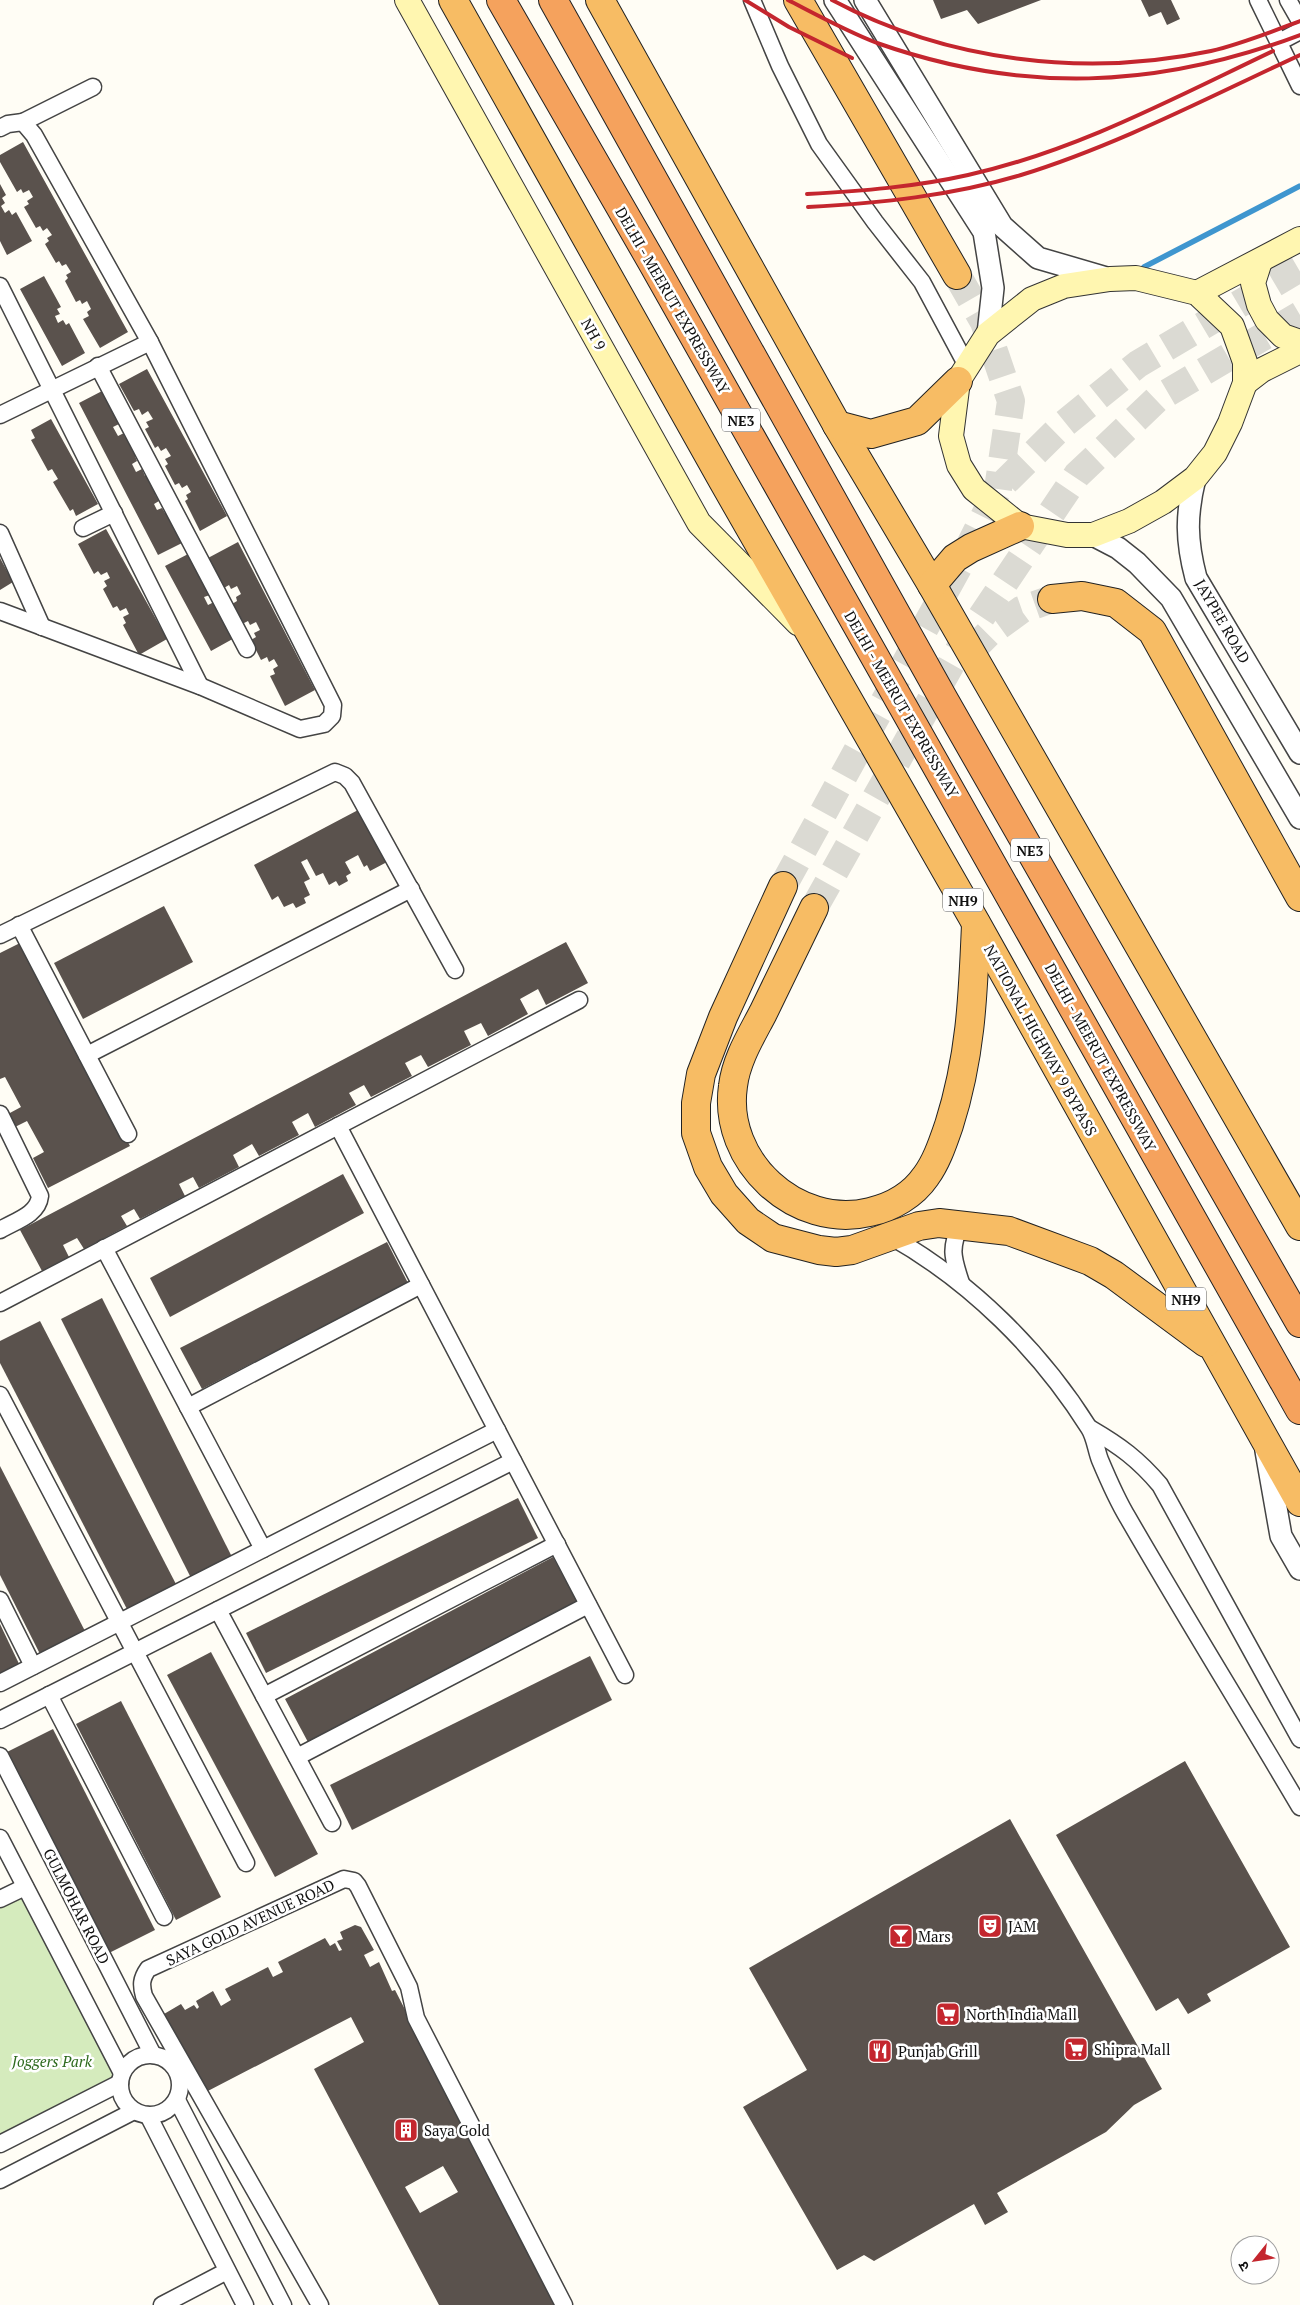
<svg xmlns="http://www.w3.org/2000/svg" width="1300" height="2305" viewBox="0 0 1300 2305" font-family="'PT Serif','Noto Sans Devanagari',serif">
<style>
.green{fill:#d5ebbd}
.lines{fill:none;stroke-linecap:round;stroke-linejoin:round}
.stream{stroke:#3f96cf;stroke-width:5.5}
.building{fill:#5a524d;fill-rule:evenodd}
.trunk-tunnel{stroke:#dbdad3;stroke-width:28;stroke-dasharray:28 14;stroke-linecap:butt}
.minor-casing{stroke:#444;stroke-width:19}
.tertiary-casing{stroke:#444;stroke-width:24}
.secondary-casing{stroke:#333;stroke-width:26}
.trunk-casing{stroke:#222;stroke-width:30}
.motorway-casing{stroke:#222;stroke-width:30}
.minor{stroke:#fff;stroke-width:16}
.tertiary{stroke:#fff;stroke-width:21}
.secondary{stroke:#fff6b0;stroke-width:24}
.trunk{stroke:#f7bc64;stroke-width:28}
.motorway{stroke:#f5a25d;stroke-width:28}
.rail{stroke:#c4262e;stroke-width:4}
.labels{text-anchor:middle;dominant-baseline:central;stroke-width:5;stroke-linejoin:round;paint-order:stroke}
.shield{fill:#fff;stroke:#585858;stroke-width:1}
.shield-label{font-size:14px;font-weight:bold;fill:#111}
.street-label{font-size:15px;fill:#111;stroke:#fff}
.poi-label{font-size:15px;fill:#111;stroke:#fff;text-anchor:start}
.park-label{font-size:15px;font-style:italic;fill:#2f6b1f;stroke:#fff}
</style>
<rect width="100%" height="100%" fill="#fffdf5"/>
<path class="green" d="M20,1889l100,194 -120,61v-245z"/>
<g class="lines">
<path class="stream" d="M1144,267l156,-81"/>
</g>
<g class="building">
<path d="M933,0h108l-63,24 -11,-14 -26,9z"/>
<path d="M1141,0h30l9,19 -13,6 -6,-13 -12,5z"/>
<path d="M23,142l105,190 -28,16 -17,-29 6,-3 -2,-4 4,-3 -4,-8 -5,3 -2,-4 -4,2 -11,-21 3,-3 -2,-3 5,-3 -5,-8 -4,2 -3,-5 -3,2 -11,-19 4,-3 -2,-3 5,-3 -5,-7 -4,3 -3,-5 -4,2 -12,-21 5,-3 -2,-3 6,-4 -4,-7 -6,3 -2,-4 -4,3 -17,-30v-7z"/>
<path d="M0,184l6,11 -4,3 3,5 -4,3 4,7 4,-3 3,5 4,-3 16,29 -25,14 -7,-14z"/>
<path d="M44,276l17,31 -4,2 3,5 -5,2 3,7 5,-3 3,5 3,-2 16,30 -23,13 -42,-77z"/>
<path d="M147,369l80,147 -27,15 -15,-30 3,-2 -2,-4 5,-3 -4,-7 -5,3 -3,-5 -4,2 -10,-19 3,-2 -3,-5 6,-3 -5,-8 -5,3 -3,-5 -3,2 -10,-19 4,-2 -3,-5 7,-3 -5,-8 -6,4 -3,-6 -5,2 -15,-27z"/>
<path d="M104,390l15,29 -2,1 2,4 -6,3 5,9 6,-3 1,4 3,-2 10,20 -3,1 2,5 -5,3 4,8 6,-3 3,7 5,-2 9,18 -4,2 4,7 -5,3 3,6 5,-2 3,5 5,-3 16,31 -28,14 -79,-152z"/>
<path d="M51,419l47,85 -22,12 -3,-7 -3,2 -17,-29 5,-3 -6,-10 -4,2 -17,-31 4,-2 -4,-8z"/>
<path d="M106,529l61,110 -28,16 -16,-30 3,-2 -3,-6 6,-3 -3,-6 -6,3 -3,-5 -4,2 -10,-19 4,-3 -3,-5 6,-3 -3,-6 -6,3 -3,-4 -4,3 -16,-30z"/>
<path d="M238,542l77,148 -30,16 -15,-30 5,-2 -2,-5 5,-3 -4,-7 -5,3 -2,-5 -6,3 -10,-20 5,-3 -2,-4 6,-3 -4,-8 -6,3 -2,-4 -6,3 -10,-20 5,-3 -1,-4 5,-3 -4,-8 -6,3 -2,-4 -5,3 -16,-30z"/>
<path d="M192,552l18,43 -6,2 4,8 6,-3 24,34 -27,15 -46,-85z"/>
<path d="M0,558l13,24 -13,8z"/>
<path d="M360,809l27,53 -17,9 -3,-6 -3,2 -6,-12 -13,7 6,11 -5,3 2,5 -9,5 -3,-5 -7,4 -6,-12 -7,3 -9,-17 -6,3 9,17 -6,3 6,13 -6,3 2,5 -10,5 -3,-5 -9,4 -6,-11 -6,4 -18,-35z"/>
<path d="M164,906l29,56 -110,57 -29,-56z"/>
<path d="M22,942l108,204 -82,42 -15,-30 11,-6 -17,-31 -12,6 -7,-13 13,-7 -16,-30 -5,2v-126z"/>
<path d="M566,942l22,41 -42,22 -8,-16 -18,10 8,15 -40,22 -7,-13 -17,8 7,14 -43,22 -7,-12 -16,8 7,13 -41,21 -7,-12 -15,8 7,12 -41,22 -7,-14 -16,9 7,13 -40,21 -7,-12 -19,11 6,12 -40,21 -6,-11 -14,7 6,12 -45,23 -6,-10 -13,7 6,10 -43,23 -7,-11 -14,7 6,12 -27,14 -22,-41z"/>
<path d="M343,1174l21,39 -194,104 -20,-39z"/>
<path d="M387,1242l21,41 -206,106 -22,-41z"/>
<path d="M102,1298l131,261 -41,21 -131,-261z"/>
<path d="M40,1321l138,267 -49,25 -129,-250v-22z"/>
<path d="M0,1466l86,167 -45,23 -41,-81z"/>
<path d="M518,1498l20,40 -272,135 -20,-40z"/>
<path d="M553,1557l24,45 -268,142 -24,-45z"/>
<path d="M0,1624l21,44 -21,10z"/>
<path d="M211,1652l107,202 -43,23 -108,-202z"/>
<path d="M590,1656l22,44 -260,130 -22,-45z"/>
<path d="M121,1701l100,196 -45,23 -100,-196z"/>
<path d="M53,1729l102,201 -46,23 -102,-201z"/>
<path d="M1185,1761l105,186 -83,47 4,7 -23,13 -10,-16 -22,13 -100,-176z"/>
<path d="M1010,1819l152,270 -28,16 -28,27 -109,61 11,19 -23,13 -11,-21 -100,57 -10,-6 -27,15 -94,-163 64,-37 -58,-102z"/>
<path d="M355,1925l6,2 13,23 -10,5 6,12 9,-5 13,29 3,-1 161,315h-117l-125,-236 50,-27 -13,-25 -147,76 -40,-72v-7l17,-10 4,6 9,-5 3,4 2,-2 -3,-6 17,-10 8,15 10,-6 -6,-11 43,-22 5,10 10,-5 -5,-10 47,-24 5,8 5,-3 4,8 3,-1 -5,-9 6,-2 -3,-7zM443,2166l15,26 -38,21 -15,-26z"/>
</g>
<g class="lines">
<g class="trunk-tunnel">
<path d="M957,275l27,47 27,79 -13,88"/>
<path d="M968,654l20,-20 33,-24 31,-11"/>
<path d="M783,886l183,-333 32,-64 66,-65 74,-60 162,-96"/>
<path d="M814,908l145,-258 118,-175 80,-76 143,-84"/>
</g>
<g class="minor-casing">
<g id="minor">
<path d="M752,0l28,66 39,78 56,78 47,60 45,84"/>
<path d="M1258,0l42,86"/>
<path d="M1288,0l12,21"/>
<path d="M1279,42l21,-11"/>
<path d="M23,122l70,-35"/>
<path d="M0,128l8,-4 15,-2 11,13 116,207 183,363 -1,11 -8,8 -24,5 -100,-43 -200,-75"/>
<path d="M0,286l200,400"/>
<path d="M98,366l149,283"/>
<path d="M0,415l150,-73"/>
<path d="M83,528l31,-15"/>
<path d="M0,533l42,94"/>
<path d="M19,925l109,209"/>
<path d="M0,935l335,-163 10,4 7,7 103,187"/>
<path d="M87,1055l324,-166"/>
<path d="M0,1114l40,82c-2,19 -25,25 -40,34"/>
<path d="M338,1126l287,549"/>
<path d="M890,1236c80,45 150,114 199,192 6,9 7,22 11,32 8,19 17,40 28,58 56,97 115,192 172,289"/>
<path d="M104,1248l159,301"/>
<path d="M961,1283c-8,-25 -12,-34 0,-59"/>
<path d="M0,1303l579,-303"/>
<path d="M0,1395l246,468"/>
<path d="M188,1407l233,-122"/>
<path d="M1091,1429c29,17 47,30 69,56l140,254"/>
<path d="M0,1600l33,66"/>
<path d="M218,1610l114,213"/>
<path d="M0,1683l497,-253"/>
<path d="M49,1695l115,222"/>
<path d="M264,1696l293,-152"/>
<path d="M0,1720l513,-259"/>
<path d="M0,1756l153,299"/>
<path d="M297,1757l291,-152"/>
<path d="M0,1838l122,235"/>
<path d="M0,1899l25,-12"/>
<circle cx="150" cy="2085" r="30"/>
<path d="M177,2100l106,205"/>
<path d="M148,2115l97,190"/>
<path d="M0,2144l120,-61"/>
<path d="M0,2180l134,-69"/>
<path d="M162,2305l65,-34"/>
<path d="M320,2305l-176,-309c-3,-11 -3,-17 4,-27l196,-90 10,2 4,5 51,101 7,31 148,287"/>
</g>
</g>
<g class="tertiary-casing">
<g id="tertiary">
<path d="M835,0l149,232 9,56 -5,46"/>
<path d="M865,0l137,226 36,32 72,21"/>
<path d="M1195,478c-9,37 -9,62 1,100l104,175"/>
<path d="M1093,535l25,13 19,15 34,35 129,220"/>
<path d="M1266,1451l15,85 19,33"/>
</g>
</g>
<g class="secondary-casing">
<g id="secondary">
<path d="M407,0l292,523 99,100"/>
<path d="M1260,261l-7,22 6,22 8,15 16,16 17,6"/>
<path d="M1136,278l61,15 35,33 13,36v21l-15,40 -15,30 -20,25 -32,24 -34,19 -36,14h-26l-47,-9 -46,-37 -15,-24 -8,-29 7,-55 30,-47 44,-35 32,-13 46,-7z"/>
<path d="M1197,293l103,-54"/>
<path d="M1245,383l17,-13 38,-19"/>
</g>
</g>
<g class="trunk-casing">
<g id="trunk">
<path d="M453,0l270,481 253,442 324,579"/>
<path d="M600,0l237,425 95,160 368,641"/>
<path d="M798,0l159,275"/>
<path d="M837,425l34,9 46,-13 41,-40"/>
<path d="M932,585l23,-27 16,-10 49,-22"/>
<path d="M1052,599l30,-3 34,7 36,28 148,266"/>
<path d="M783,886l-60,131 -22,57 -5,29v30l12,34 16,27 24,27 25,17 46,12 17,2 16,-2 67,-24 20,-3 70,8 81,30 24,14 92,68"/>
<path d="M814,908c-17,35 -34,70 -51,105 -12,23 -27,47 -30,73 -11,75 63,144 137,126 22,-5 43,-17 56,-36 11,-15 17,-34 23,-51 22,-69 24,-130 27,-201"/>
</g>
</g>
<g class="motorway-casing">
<g id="motorway">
<path d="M501,0l151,262 648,1148"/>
<path d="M553,0l390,698 357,625"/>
</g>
</g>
<use href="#minor" class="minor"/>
<use href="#tertiary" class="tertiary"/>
<use href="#secondary" class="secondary"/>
<use href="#trunk" class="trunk"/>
<use href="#motorway" class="motorway"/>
<g class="rail">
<path d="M745,0l44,27 63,31"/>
<path d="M788,0c29,15 58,31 89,43 145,51 279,46 423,-8"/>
<path d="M832,0c114,61 252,78 379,51 30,-7 60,-19 89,-30"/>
<path d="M807,194c54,-3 108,-7 161,-19 108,-24 206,-77 305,-124"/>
<path d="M808,207c72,-4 143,-11 213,-32 97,-30 188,-78 279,-120"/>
</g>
</g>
<defs>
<g id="theatre-square" transform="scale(1.25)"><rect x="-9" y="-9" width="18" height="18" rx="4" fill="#c4262e" stroke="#fff"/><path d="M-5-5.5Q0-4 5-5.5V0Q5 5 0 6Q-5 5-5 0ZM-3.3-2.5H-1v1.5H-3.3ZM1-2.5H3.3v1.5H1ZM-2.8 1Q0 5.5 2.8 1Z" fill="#fff"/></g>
<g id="bar-square" transform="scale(1.25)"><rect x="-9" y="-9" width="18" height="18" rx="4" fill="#c4262e" stroke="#fff"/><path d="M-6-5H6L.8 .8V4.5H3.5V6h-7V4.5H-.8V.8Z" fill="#fff"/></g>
<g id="supermarket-square" transform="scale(1.25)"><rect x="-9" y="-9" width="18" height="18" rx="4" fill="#c4262e" stroke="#fff"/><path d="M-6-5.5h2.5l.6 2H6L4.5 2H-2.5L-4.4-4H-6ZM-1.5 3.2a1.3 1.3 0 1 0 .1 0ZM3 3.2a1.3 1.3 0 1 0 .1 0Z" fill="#fff"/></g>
<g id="restaurant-square" transform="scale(1.25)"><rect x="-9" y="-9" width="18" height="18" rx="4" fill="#c4262e" stroke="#fff"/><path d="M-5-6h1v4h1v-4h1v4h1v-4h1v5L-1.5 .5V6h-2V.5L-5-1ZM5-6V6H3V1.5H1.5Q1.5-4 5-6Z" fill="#fff"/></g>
<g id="building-square" transform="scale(1.25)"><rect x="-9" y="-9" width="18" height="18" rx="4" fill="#c4262e" stroke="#fff"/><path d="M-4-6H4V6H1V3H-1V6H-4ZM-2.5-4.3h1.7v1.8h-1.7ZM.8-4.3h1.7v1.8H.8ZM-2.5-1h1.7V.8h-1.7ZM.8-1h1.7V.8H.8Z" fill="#fff"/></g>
</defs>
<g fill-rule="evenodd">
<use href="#theatre-square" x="990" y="1926"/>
<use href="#bar-square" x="901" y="1936"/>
<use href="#supermarket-square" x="948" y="2014"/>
<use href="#supermarket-square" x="1076" y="2049"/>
<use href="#restaurant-square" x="880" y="2051"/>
<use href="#building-square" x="406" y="2130"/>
</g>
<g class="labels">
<g class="shield">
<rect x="722" y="408.5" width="38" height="23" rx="4"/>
<rect x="1011" y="838.5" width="38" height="23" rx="4"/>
<rect x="943" y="888.5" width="40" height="23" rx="4"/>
<rect x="1166" y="1287.5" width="40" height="23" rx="4"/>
</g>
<g class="shield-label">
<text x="741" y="420">NE3</text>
<text x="1030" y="850">NE3</text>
<text x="963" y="900">NH9</text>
<text x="1186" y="1299">NH9</text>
</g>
<g class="street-label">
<text transform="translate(673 300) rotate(60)">DELHI - MEERUT EXPRESSWAY</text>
<text transform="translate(594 334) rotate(61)">NH 9</text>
<text transform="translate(1223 621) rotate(60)">JAYPEE ROAD</text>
<text transform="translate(902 704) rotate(60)">DELHI - MEERUT EXPRESSWAY</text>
<text transform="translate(1041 1040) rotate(61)">NATIONAL HIGHWAY 9 BYPASS</text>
<text transform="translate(1101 1057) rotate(61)">DELHI - MEERUT EXPRESSWAY</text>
<text transform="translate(77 1906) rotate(63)">GULMOHAR ROAD</text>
<text transform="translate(250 1922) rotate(-25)">SAYA GOLD AVENUE ROAD</text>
</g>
<g class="poi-label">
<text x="1008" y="1926">JAM</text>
<text x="918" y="1936">Mars</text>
<text x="966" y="2014">North India Mall</text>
<text x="1094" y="2049">Shipra Mall</text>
<text x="898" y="2051">Punjab Grill</text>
<text x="424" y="2130">Saya Gold</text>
</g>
<g class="park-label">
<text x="52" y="2061">Joggers Park</text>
</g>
</g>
<g transform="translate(1255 2260) rotate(240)"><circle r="24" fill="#ffffff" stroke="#a0a0a0"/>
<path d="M0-4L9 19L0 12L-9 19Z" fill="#c4262e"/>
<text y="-8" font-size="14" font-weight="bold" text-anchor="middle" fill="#111111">उ</text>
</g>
</svg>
